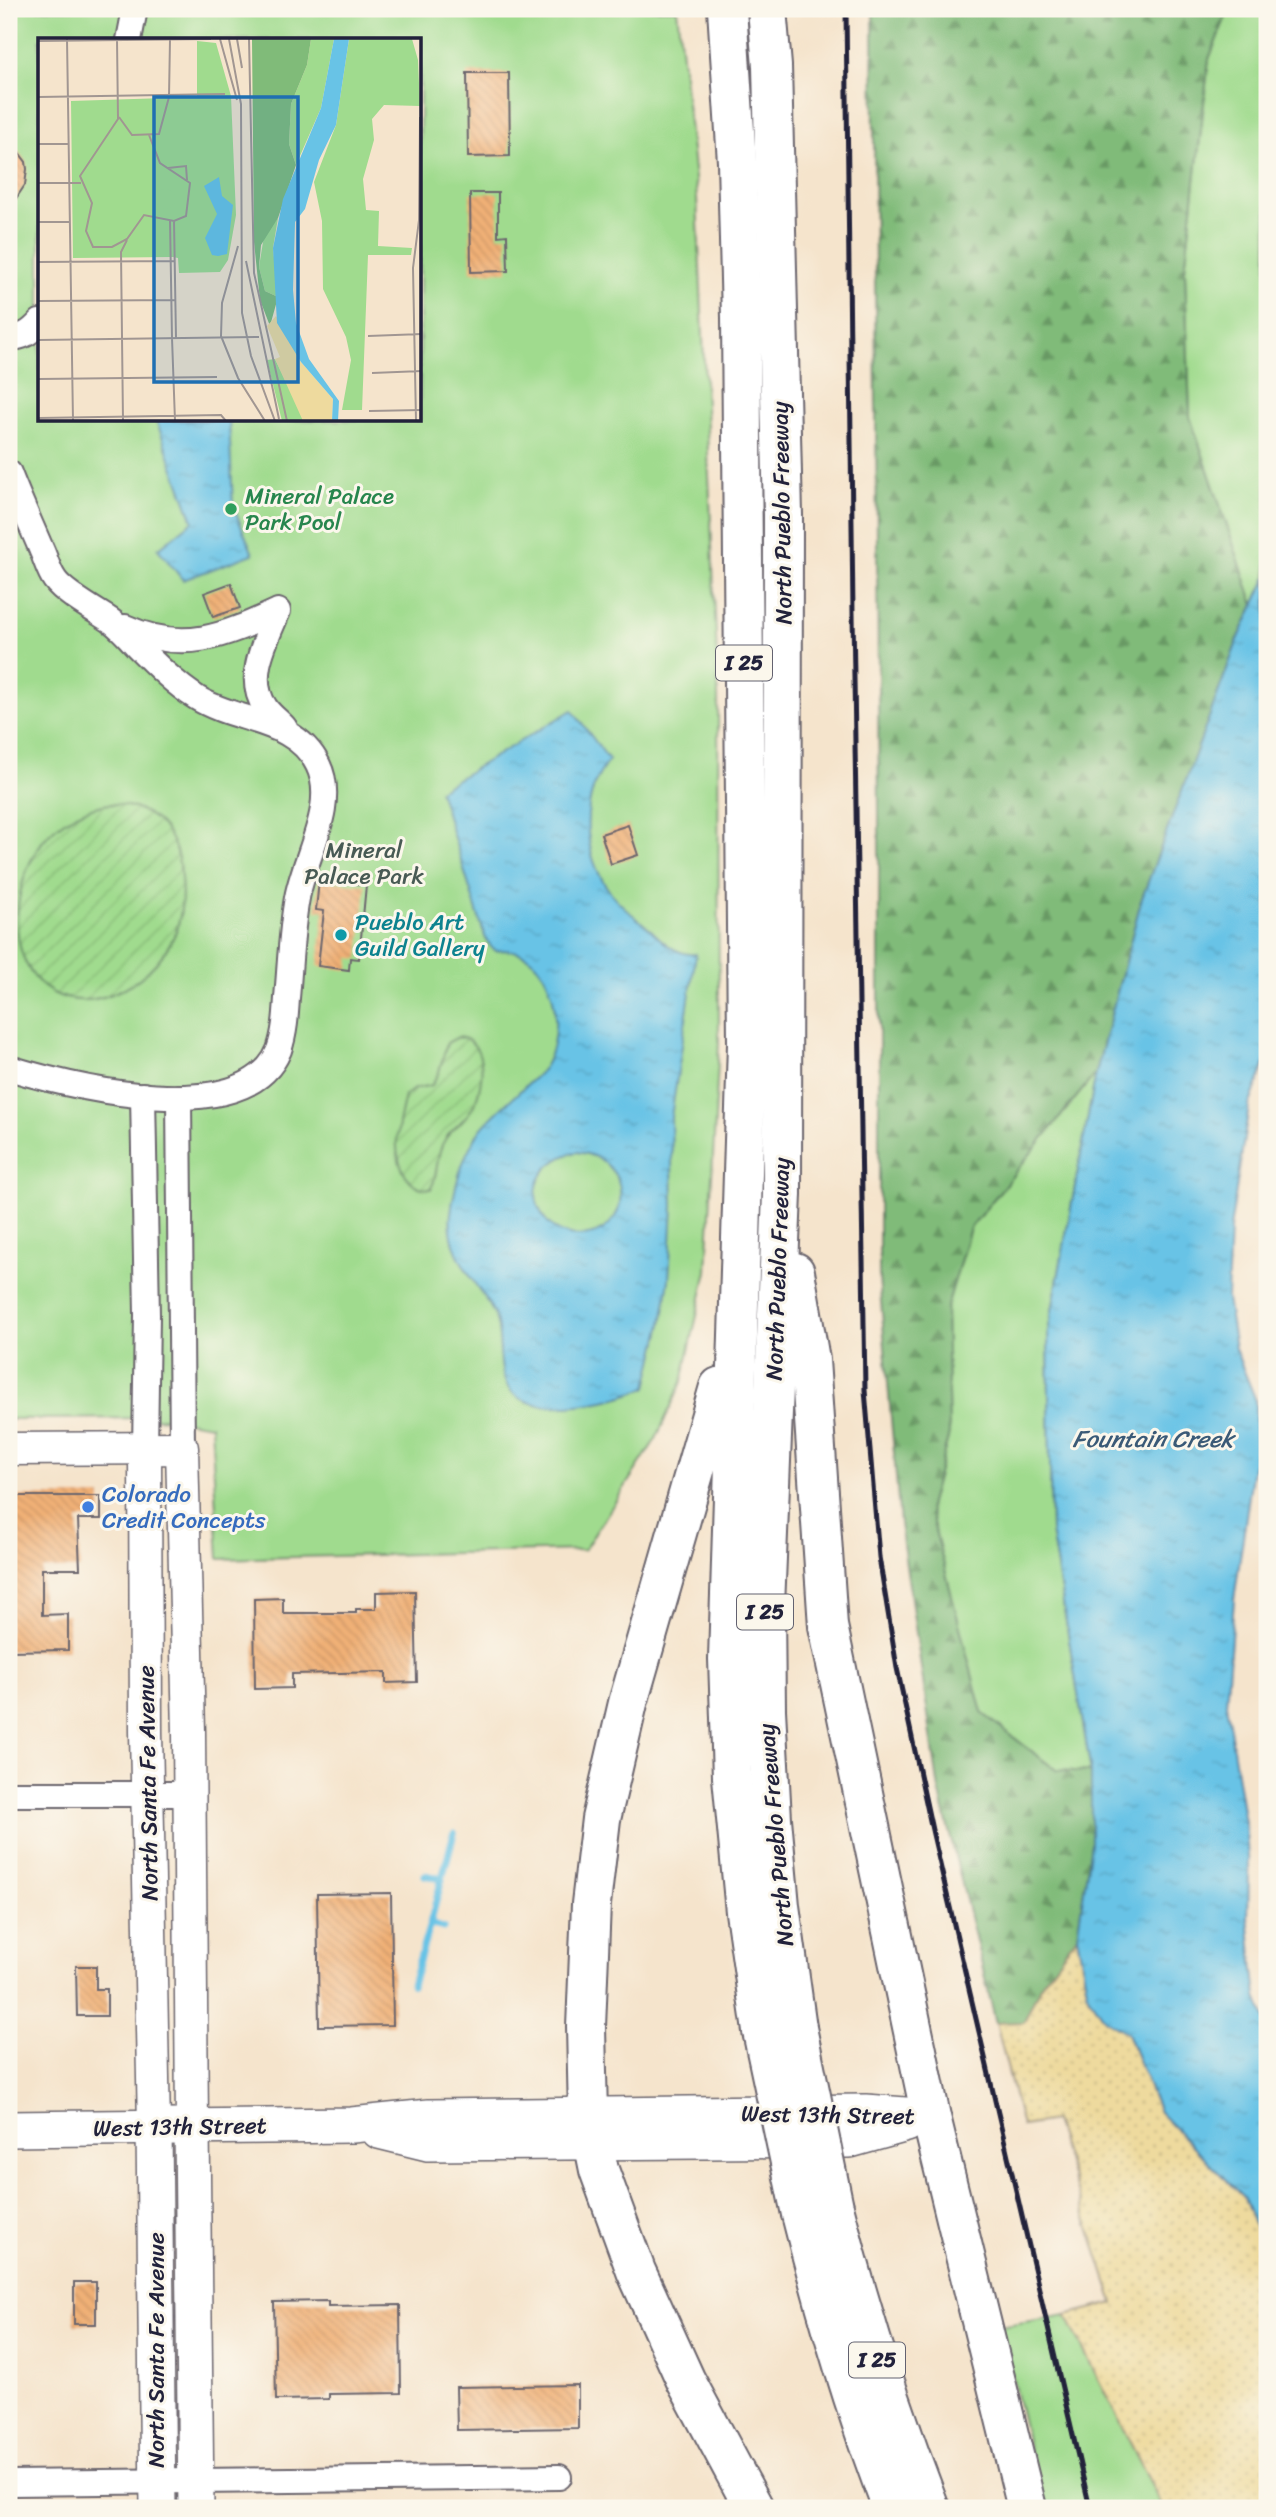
<svg xmlns="http://www.w3.org/2000/svg" width="1276" height="2517" viewBox="0 0 1276 2517" font-family="Sriracha,sans-serif">
<style>
.green{fill:#a0db8e;stroke:#617e64;stroke-width:2;fill-rule:evenodd}
.forest{fill:url(#forest-firs);stroke:#516e5a;stroke-width:2}
.sand{fill:url(#sand-dots);stroke:#887e6c;stroke-width:2}
.garden{fill:url(#garden-furrows);stroke:#617e64;stroke-width:2}
.water{fill:url(#water-ripples);stroke:#457290;stroke-width:2;fill-rule:evenodd}
.lines{fill:none;stroke-linecap:round;stroke-linejoin:round}
.stream{stroke:#68c3e6;stroke-width:7}
.building{fill:url(#building-back-hatch)}
.minor-casing{stroke:#6c666e;stroke-width:28}
.tertiary-casing{stroke:#6c666e;stroke-width:35}
.secondary-casing{stroke:#6c666e;stroke-width:38}
.motorway-casing{stroke:#6c666e;stroke-width:42}
.minor{stroke:#fff;stroke-width:24}
.tertiary{stroke:#fff;stroke-width:32}
.secondary{stroke:#fff;stroke-width:35}
.motorway{stroke:#fff;stroke-width:38}
.rail{stroke:#22223b;stroke-width:5}
.motorway-bridge-casing{stroke:#6c666e;stroke-width:42;stroke-linecap:butt}
.motorway-bridge{stroke:#fff;stroke-width:38}
.leisure-dot{fill:#2e9e5b;stroke:#fbf7ec;stroke-width:2.5}
.culture-dot{fill:#0f9aa8;stroke:#fbf7ec;stroke-width:2.5}
.shop-dot{fill:#3f7fe0;stroke:#fbf7ec;stroke-width:2.5}
.labels{text-anchor:middle;dominant-baseline:central;stroke-width:6;stroke-linejoin:round;paint-order:stroke}
.shield{fill:#fbf7ec;stroke:#636270;stroke-width:2}
.shield-label{font-size:21px;font-weight:bold;fill:#22223b}
.leisure-label{font-size:23px;fill:#27864d;stroke:#fbf7ec;text-anchor:start}
.street-label{font-size:23px;fill:#22223b;stroke:#fbf7ec}
.park-label{font-size:23px;fill:#485a54;stroke:#fbf7ec}
.culture-label{font-size:23px;fill:#0d838f;stroke:#fbf7ec;text-anchor:start}
.shop-label{font-size:23px;fill:#366cbe;stroke:#fbf7ec;text-anchor:start}
.water-label{font-size:24px;font-style:italic;fill:#3a5a77;stroke:#fbf7ec}
.inset-road{fill:none;stroke:#a19692;stroke-width:2}
.view{fill:#1f6fb2;fill-opacity:0.15;stroke:#1f6fb2;stroke-width:3.5}
.inset-edge{fill:none;stroke:#22223b;stroke-width:3.5}
</style>
<defs>
<pattern id="forest-firs" width="22" height="20" patternUnits="userSpaceOnUse" patternTransform="scale(1.75)"><rect width="22" height="20" fill="#80bb79"/><path d="M5 1l3.5 6h-7zM16 11l3.5 6h-7z" fill="#689864"/></pattern>
<pattern id="sand-dots" width="8" height="8" patternUnits="userSpaceOnUse" patternTransform="scale(1.75)"><rect width="8" height="8" fill="#eeda9e"/><path d="M2 2h.1M6 6h.1" fill="none" stroke="#ccbb89" stroke-width="1.8" stroke-linecap="round"/></pattern>
<pattern id="garden-furrows" width="10" height="10" patternUnits="userSpaceOnUse" patternTransform="scale(1.75)"><rect width="10" height="10" fill="#a0db8e"/><path d="M-1 1l2-2M0 10L10 0M9 11l2-2" fill="none" stroke="#8abc7b"/></pattern>
<pattern id="water-ripples" width="26" height="14" patternUnits="userSpaceOnUse" patternTransform="scale(1.75)"><rect width="26" height="14" fill="#68c3e6"/><path d="M2 4q2-2 4 0t4 0M15 11q2-2 4 0t4 0" fill="none" stroke="#5aa7c6"/></pattern>
<pattern id="building-back-hatch" width="6" height="6" patternUnits="userSpaceOnUse" patternTransform="scale(1.75)"><rect width="6" height="6" fill="#f0b076"/><path d="M-1 5l2 2M0 0l6 6M5-1l2 2" fill="none" stroke="#ce9767"/></pattern>
</defs>
<rect width="100%" height="100%" fill="#fbf7ec"/>
<filter id="ink" filterUnits="userSpaceOnUse"><feTurbulence type="fractalNoise" baseFrequency=".0143" numOctaves="2"/><feDisplacementMap in="SourceGraphic" scale="14" xChannelSelector="R" yChannelSelector="G"/><feConvolveMatrix kernelMatrix="1 2 1 2 8 2 1 2 1" color-interpolation-filters="sRGB"/></filter>
<filter id="wash" filterUnits="userSpaceOnUse"><feTurbulence type="fractalNoise" baseFrequency=".00686" numOctaves="4" result="noise"/><feDisplacementMap in="SourceGraphic" scale="28" xChannelSelector="R" yChannelSelector="G"/><feGaussianBlur stdDeviation="1.57" result="paint"/><feColorMatrix in="noise" values="0 0 0 0 0 0 0 0 0 0 0 0 0 0 0 0 0 1.4 0 .05"/><feComposite in="paint" operator="in"/></filter>
<g filter="url(#wash)">
<rect width="100%" height="100%" fill="#f5e4cc"/>
<g class="green">
<path d="M9,9h668l20,189 21,485 1,360 -12,228 -25,111 -26,57 -72,111 -365,9 -8,-134 -42,-7 -160,1zM40,40h380v380h-380z"/>
<path d="M1229,9h38v568l-13,28 -64,-188 -5,-147 24,-211z"/>
<path d="M1096,1073l-48,259 3,199 40,241 -35,-2 -74,-57 -53,-206 20,-73 -3,-124 24,-82z"/>
<path d="M1066,2315l97,193h-120l-43,-182z"/>
</g>
<path class="forest" d="M873,9h356l-20,50 -24,211 5,147 64,188 -17,37 -96,259 -45,172 -126,155 -24,82 3,124 -20,73 53,206 74,57 35,2v72l-14,92 -37,50 -16,37h-28l-57,-233 -39,-266 -21,-246v-463z"/>
<path class="sand" d="M1077,1936l11,59 16,24 23,14 32,79 85,86 23,60v250h-104l-97,-193 48,-12 -60,-182 -32,5 -26,-103 28,-1 16,-36z"/>
<g class="garden">
<path d="M109,804c46,1 69,30 72,74 2,20 1,40 -7,58 -13,26 -33,46 -60,57 -20,9 -42,10 -61,0 -53,-30 -41,-120 -4,-159 15,-16 39,-27 60,-30z"/>
<path d="M458,1037c3,1 7,1 10,3 21,13 14,53 3,70 -7,11 -18,18 -25,28 -11,15 -7,35 -15,51 -11,0 -17,-3 -24,-12 -18,-26 -8,-52 -2,-81l9,-7 18,-4 7,-13 8,-29z"/>
</g>
<g class="water">
<path d="M156,420h73l4,86 20,48 -70,26 -25,-31 35,-28z"/>
<path d="M1267,577v481l-18,48 -19,123 -3,69 8,51 20,49 1,49 -22,153 -8,104 19,119 4,44 -1,51 9,79 10,26v235l-23,-60 -85,-86 -32,-79 -23,-14 -16,-24 -11,-59 14,-92v-72l-40,-241 -3,-199 48,-259 45,-172 96,-259z"/>
<path d="M572,710l37,50c-30,38 -27,93 1,132 11,14 26,26 40,37 13,13 27,27 46,25l-25,163 2,89 -4,74 -7,44 -15,63c-31,15 -127,37 -142,-6 -9,-23 -1,-51 -14,-73 -18,-30 -45,-57 -40,-95 4,-29 13,-62 31,-85 18,-21 42,-39 61,-59 25,-37 13,-127 -47,-118l-5,-4 -6,-10 -46,-147zM577,1152c60,7 56,84 1,84 -12,0 -24,-6 -32,-16 -23,-30 -2,-61 31,-68z"/>
</g>
<g class="lines">
<g class="stream">
<path d="M425,1875l17,4"/>
<path d="M443,1928l-13,-4 24,-91"/>
<path d="M412,1985l18,-61"/>
</g>
</g>
<g id="blocks">
<g class="building">
<path d="M467,73h42l1,83 -42,1z"/>
<path d="M9,139l17,23 1,7 -2,16 -16,24z"/>
<path d="M470,193h28v43l9,-1 1,36 -37,1z"/>
<path d="M231,583l9,25 -27,9 -9,-24z"/>
<path d="M628,825l10,30 -27,9 -10,-30z"/>
<path d="M319,880l47,5 -7,74 -9,-1 -1,12 -31,-4 6,-55 -8,-1z"/>
<path d="M9,1496h92v23h-23l2,50h-38v46l26,-1v36l-59,1z"/>
<path d="M415,1591l2,91 -31,1v-11l-94,2v14l-37,1 -1,-90 29,-1v15h73v-4h20v-17z"/>
<path d="M391,1893l2,132 -74,1 -2,-132z"/>
<path d="M76,1966h20v23h11v27h-30z"/>
<rect x="74" y="2282" width="22" height="42"/>
<path d="M328,2301v5l72,-1 1,88 -72,1v5l-53,1 -2,-98z"/>
<path d="M578,2385v43l-121,2 -1,-43z"/>
</g>
</g>
</g>
<g filter="url(#ink)">
<use href="#blocks" fill-opacity="0" stroke="#6c666e" stroke-width="2"/>
<g class="lines">
<g class="minor-casing">
<g id="minor">
<path d="M129,40l6,-31"/>
<path d="M9,338c14,0 22,-6 31,-16"/>
<path d="M9,473c10,26 22,52 33,78 4,9 7,21 13,29 9,13 41,31 55,40 10,7 19,17 27,26 18,18 38,38 60,52 40,25 98,20 121,67 20,40 -14,92 -21,133 -6,32 -7,67 -10,100 -1,17 -2,35 -8,52 -33,81 -207,37 -270,18"/>
<path d="M125,627c59,27 98,9 153,-16 -12,29 -33,66 -13,96 5,8 14,14 20,21"/>
<path d="M143,1095l4,220 -2,135"/>
<path d="M179,1097l3,351"/>
<path d="M9,1794h181"/>
<path d="M9,2483l550,-6"/>
</g>
</g>
<g class="tertiary-casing">
<g id="tertiary">
<path d="M9,1449l173,-1 7,284 3,395"/>
<path d="M145,1450l1,282 8,395"/>
</g>
</g>
<g class="secondary-casing">
<g id="secondary">
<path d="M154,2127l4,381"/>
<path d="M192,2127l4,381"/>
<path d="M9,2129l343,-4 77,-8 437,-5 65,5"/>
<path d="M379,2131l49,12 422,-3 57,-16"/>
</g>
</g>
<g class="motorway-casing">
<g id="motorway">
<path d="M727,9l10,153 4,156 6,726 -19,615 4,118 13,135 17,119"/>
<path d="M767,9l5,57 11,449 -1,679 -17,412 1,104 6,109 8,87 17,122"/>
<path d="M795,1272l15,88 18,266 103,491 96,391"/>
<path d="M719,1387l-91,316 -27,116 -10,85 -5,123 2,89 11,54 37,101 50,110 68,127"/>
<path d="M834,2207c26,103 58,203 96,301"/>
<path d="M801,2214c25,100 54,198 91,294"/>
</g>
</g>
<use href="#minor" class="minor"/>
<use href="#tertiary" class="tertiary"/>
<use href="#secondary" class="secondary"/>
<use href="#motorway" class="motorway"/>
<path class="rail" d="M846,9l7,604 12,777 14,167 18,111 35,162 158,678"/>
<g class="motorway-bridge-casing">
<g id="motorway-bridge">
<path d="M797,2028l37,179"/>
<path d="M762,2031l39,183"/>
</g>
</g>
<use href="#motorway-bridge" class="motorway-bridge"/>
</g>
</g>
<circle class="leisure-dot" cx="231" cy="509" r="7"/>
<circle class="culture-dot" cx="341" cy="935" r="7"/>
<circle class="shop-dot" cx="88" cy="1507" r="7"/>
<g class="labels">
<g class="shield">
<rect x="716" y="645.5" width="56" height="35" rx="5"/>
<rect x="737" y="1594.5" width="56" height="35" rx="5"/>
<rect x="849" y="2342.5" width="56" height="35" rx="5"/>
</g>
<g class="shield-label">
<text x="744" y="663">I 25</text>
<text x="765" y="1612">I 25</text>
<text x="877" y="2360">I 25</text>
</g>
<g class="leisure-label">
<text x="245" y="496">Mineral Palace<tspan x="245" dy="26">Park Pool</tspan></text>
</g>
<g class="street-label">
<text transform="translate(782 513) rotate(-91)">North Pueblo Freeway</text>
<text transform="translate(778 1269) rotate(-88)">North Pueblo Freeway</text>
<text transform="translate(148 1783) rotate(-91)">North Santa Fe Avenue</text>
<text transform="translate(776 1835) rotate(-95)">North Pueblo Freeway</text>
<text transform="translate(828 2115) rotate(1)">West 13th Street</text>
<text transform="translate(180 2127) rotate(-1)">West 13th Street</text>
<text transform="translate(156 2350) rotate(-90)">North Santa Fe Avenue</text>
</g>
<g class="park-label">
<text x="364" y="850">Mineral<tspan x="364" dy="26">Palace Park</tspan></text>
</g>
<g class="culture-label">
<text x="355" y="922">Pueblo Art<tspan x="355" dy="26">Guild Gallery</tspan></text>
</g>
<g class="shop-label">
<text x="102" y="1494">Colorado<tspan x="102" dy="26">Credit Concepts</tspan></text>
</g>
<g class="water-label">
<text x="1153" y="1439">Fountain Creek</text>
</g>
</g>
<g transform="translate(38 38)">
<rect width="383" height="383" fill="#f5e4cc"/>
<path d="M273,1h23l-13,69 -25,57 -7,-21 2,-40 16,-39zM311,1h63l6,21 2,46 -36,-1 -12,14 2,21 -11,39 3,31 13,1 -1,35 34,2 -1,7h-43l-6,155h-20l9,-50 -5,-23 -23,-48 -1,-68 -8,-39 22,-57zM159,3l19,2 15,53 5,119 -8,45 -8,12 -41,1 -1,-15 -5,-1 -100,1 -2,-157 126,-4zM240,180l-5,30 5,49 -13,-6 -6,-24 5,-31zM237,321l24,48 4,14h-21l-15,-61z" fill="#a0db8e"/>
<path d="M214,1h59l-4,26 -16,39 -2,40 7,21 -18,53 -17,27 -2,22 6,24 13,6 -8,29 -10,-26 -6,-58z" fill="#80bb79"/>
<path d="M238,278l25,46 32,37 -1,22h-29l-28,-62 5,-2 -13,-31z" fill="#eeda9e"/>
<path d="M117 161a10 10 0 1 1 20 0a10 10 0 1 1-20 0Z" fill="#a0db8e"/>
<path d="M296,1h15l-13,86 -17,35 -14,49 -10,13 -2,68 3,33 13,36 30,42 -1,20h-6l1,-22 -32,-37 -24,-39 -4,-75 10,-49 38,-91zM181,139l3,19 11,9 -6,49 -9,2 -6,-1 -7,-17 12,-24 -13,-28z" fill="#68c3e6"/>
<path class="inset-road" d="M29,1l6,382M79,1l1,80 -38,57 12,27 -6,28 7,16h19l15,-8 17,-24 30,6 12,-5 4,-33 -30,-20 -11,-28M182,1l17,61M191,1l12,65 1,209 9,43 24,65M199,1l5,29M211,1l5,234 33,148M0,3l173,-2M0,59l187,-3M81,79l13,18 27,-1 10,-37 1,-58M0,106h31M130,130l18,-2 1,14M0,145h43M132,183l2,117M136,183l2,117M0,184h32M200,208l-16,57 -1,33 17,42 27,43M208,223l33,158M0,224l137,-1M0,263l138,-1M330,298l54,-2M134,300l3,83M0,302l221,-3M334,335l50,-2M0,341l179,-2M331,373l53,-1M0,380l183,-3 5,6M85,383l-2,-169 6,-12M378,383l-3,-153 6,-48 1,-103"/>
<path class="view" d="M116,59h144v285h-144z"/>
<rect width="383" height="383" class="inset-edge"/>
</g>
<rect width="1276" height="2517" fill="none" stroke="#fbf7ec" stroke-width="35"/>
</svg>
